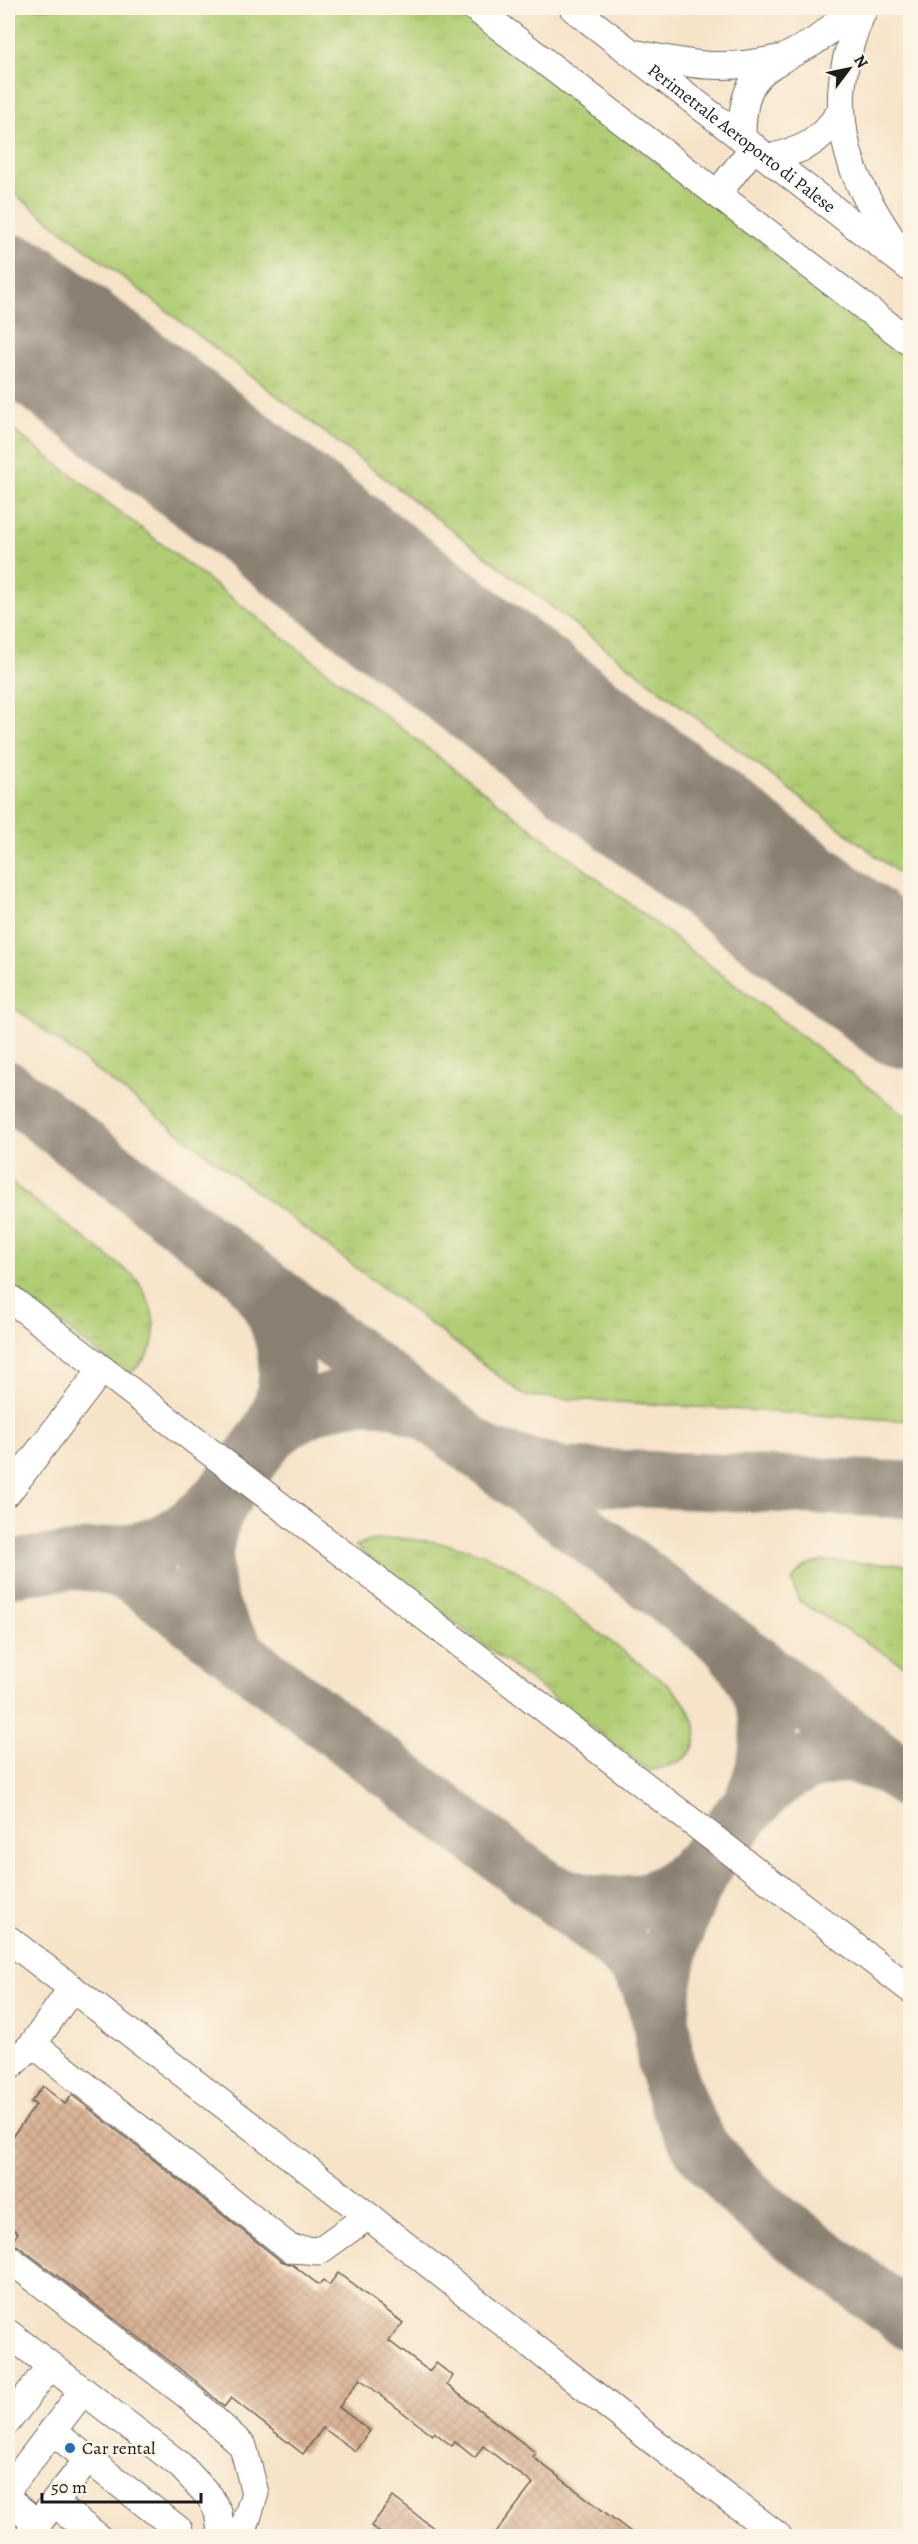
<svg xmlns="http://www.w3.org/2000/svg" width="918" height="2544" viewBox="0 0 918 2544" font-family="Alegreya,serif">
<style>
.grass{fill:url(#grass-tufts);stroke:#667448;stroke-width:1.5}
.lines{fill:none;stroke-linecap:round;stroke-linejoin:round}
.taxiway{stroke:#898072;stroke-width:57}
.runway{stroke:#898072;stroke-width:144}
.building{fill:url(#building-cross-hatch)}
.minor-casing{stroke:#686258;stroke-width:29}
.minor{stroke:#fff;stroke-width:27}
.poi-dot{fill:#1f6fb2;stroke:#fcf5e5;stroke-width:2}
.labels{text-anchor:middle;dominant-baseline:central;stroke-width:4.5;stroke-linejoin:round;paint-order:stroke}
.street-label{font-size:18px;fill:#1c1c1c;stroke:#fcf5e5}
.poi-label{font-size:18px;fill:#1c1c1c;stroke:#fcf5e5;text-anchor:start}
</style>
<defs>
<pattern id="grass-tufts" width="24" height="20" patternUnits="userSpaceOnUse" patternTransform="scale(1.5)"><rect width="24" height="20" fill="#b0cd73"/><path d="M3 7l-1-3M5 7V3M7 7l1-3M15 17l-1-3M17 17v-4M19 17l1-3" fill="none" stroke="#97af63"/></pattern>
<pattern id="building-cross-hatch" width="8" height="8" patternUnits="userSpaceOnUse" patternTransform="scale(1.5)"><rect width="8" height="8" fill="#d9b294"/><path d="M0 0l8 8M0 8l8-8" fill="none" stroke="#ba987f"/></pattern>
</defs>
<rect width="100%" height="100%" fill="#fcf5e5"/>
<filter id="ink" filterUnits="userSpaceOnUse"><feTurbulence type="fractalNoise" baseFrequency=".0167" numOctaves="2"/><feDisplacementMap in="SourceGraphic" scale="12" xChannelSelector="R" yChannelSelector="G"/><feConvolveMatrix kernelMatrix="1 2 1 2 8 2 1 2 1" color-interpolation-filters="sRGB"/></filter>
<filter id="wash" filterUnits="userSpaceOnUse"><feTurbulence type="fractalNoise" baseFrequency=".008" numOctaves="4" result="noise"/><feDisplacementMap in="SourceGraphic" scale="24" xChannelSelector="R" yChannelSelector="G"/><feGaussianBlur stdDeviation="1.35" result="paint"/><feColorMatrix in="noise" values="0 0 0 0 0 0 0 0 0 0 0 0 0 0 0 0 0 1.4 0 .05"/><feComposite in="paint" operator="in"/></filter>
<g filter="url(#wash)">
<rect width="100%" height="100%" fill="#f6e3c8"/>
<g class="grass">
<path d="M8,8h447l455,348v526l-902,-693z"/>
<path d="M8,426l902,693v302l-385,-25 -517,-393z"/>
<path d="M8,1180l127,97c15,20 27,53 13,77 -5,8 -13,15 -20,22l-120,-93z"/>
<path d="M397,1538c41,3 78,9 114,29l160,120c20,21 41,54 9,74 -9,6 -22,7 -31,10l-294,-225 15,-5z"/>
<path d="M823,1561l87,4v104l-111,-68 -7,-19c8,-15 16,-18 31,-21z"/>
</g>
<g class="lines">
<g class="taxiway">
<path d="M8,1089l902,693"/>
<path d="M268,1436c43,-38 100,-55 153,-26"/>
<path d="M500,1459l65,17 345,14"/>
<path d="M227,1492c-33,50 -30,108 8,156"/>
<path d="M82,1559c25,-4 53,-5 77,-15 35,-14 59,-41 81,-71 9,-13 19,-24 27,-37 32,-49 23,-110 -13,-154"/>
<path d="M8,1569c50,-7 80,-15 128,8l479,365 25,26 9,16 12,38 4,37 6,24 10,27 21,39 47,51 161,122"/>
<path d="M736,1653c40,47 40,99 14,152"/>
<path d="M554,1892c23,10 46,14 71,12 96,-8 106,-123 192,-144 10,-3 21,-6 31,-5 16,2 30,8 44,13"/>
<path d="M661,2021c2,-60 16,-107 46,-159"/>
</g>
<path class="runway" d="M8,306l902,691"/>
</g>
<g id="blocks">
<g class="building">
<path d="M43,2086l22,18 7,-9 209,166 12,4 26,20 4,-5 6,5 9,-12 65,50 -14,18 40,30 7,-8 17,13 -6,9 89,68 -3,4 103,79h-143l40,-52 -50,-38 -8,12 -20,-16 -3,4 -18,-14 -2,3 -72,-56 -21,28 31,24 -15,20 -32,-23 -20,26 -72,-56 -7,9 -27,-25 -179,-136 -7,-3 7,-10 -10,-8v-83l28,-37 -5,-3z"/>
<path d="M393,2497l51,39h-60l-13,-10z"/>
</g>
</g>
</g>
<g filter="url(#ink)">
<use href="#blocks" fill-opacity="0" stroke="#686258" stroke-width="1.5"/>
<g class="lines">
<g class="minor-casing">
<g id="minor">
<path d="M475,8l435,334"/>
<path id="s1" d="M573,8l337,260"/>
<path d="M864,8c-24,54 -31,103 -11,160 11,30 31,58 47,85"/>
<path d="M638,54c54,11 84,17 139,5"/>
<path d="M742,137c0,-62 18,-66 68,-93 16,-9 29,-23 42,-36"/>
<path d="M768,158c37,-8 51,-15 73,-47"/>
<path d="M717,194l37,-47"/>
<path d="M8,1297l902,692"/>
<path d="M8,1492l94,-123"/>
<path d="M8,1939l360,277 280,221 130,99"/>
<path d="M33,2044l258,205 28,2 49,-35"/>
<path d="M8,2068l25,-24 39,-56"/>
<path d="M8,2258l179,137 56,51 12,47 -10,32 -9,11"/>
<path d="M8,2333l172,132 30,32 8,15 4,24"/>
<path d="M8,2421l43,-56"/>
<path d="M52,2431l127,99 -4,6"/>
<path d="M8,2489l75,-98"/>
<path d="M8,2499l30,25"/>
<path d="M54,2503l43,33"/>
<path d="M28,2536l60,-77"/>
</g>
</g>
<use href="#minor" class="minor"/>
</g>
</g>
<circle class="poi-dot" cx="70" cy="2448" r="6"/>
<g class="labels">
<g class="street-label">
<text stroke="none"><textPath href="#s1" startOffset="213">Perimetrale Aeroporto di Palese</textPath></text>
</g>
<g class="poi-label">
<text x="82" y="2448">Car rental</text>
</g>
</g>
<rect width="918" height="2544" fill="none" stroke="#fcf5e5" stroke-width="30"/>
<g transform="translate(849 69) rotate(58)" stroke="#fcf5e5" stroke-width="4.5" paint-order="stroke">
<path d="M0-4.5L10 22L0 15L-10 22Z" fill="#1c1c1c"/>
<text y="-9" font-size="16" font-weight="bold" text-anchor="middle" fill="#1c1c1c">N</text>
</g>
<path d="M42 2493v9h159v-9" fill="none" stroke="#1c1c1c" stroke-width="3"/>
<text x="51" y="2493" font-size="18" fill="#1c1c1c" stroke="#fcf5e5" stroke-width="4.5" paint-order="stroke">50 m</text>
</svg>
